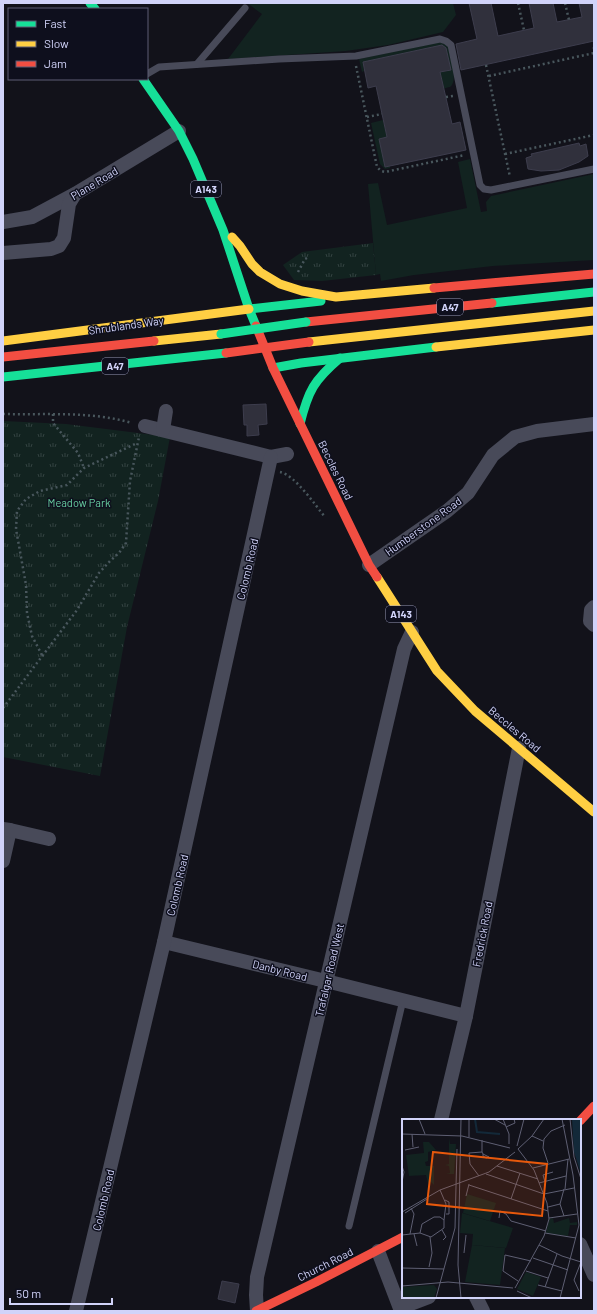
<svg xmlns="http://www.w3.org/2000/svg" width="597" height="1314" viewBox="0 0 597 1314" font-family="Barlow,sans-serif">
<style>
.grass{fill:#122320}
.park{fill:url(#park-tufts)}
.building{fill:#30303c;stroke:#3d3d4d}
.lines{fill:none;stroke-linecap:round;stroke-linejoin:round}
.path{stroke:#49575d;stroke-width:2.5;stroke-dasharray:2 3;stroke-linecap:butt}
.lane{stroke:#484a59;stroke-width:7}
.street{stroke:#484a59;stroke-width:14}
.fast{stroke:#16e098;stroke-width:9}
.slow{stroke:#ffcf43;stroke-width:9}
.jam{stroke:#f24e42;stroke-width:9}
.fast-bridge{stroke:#16e098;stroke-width:9}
.jam-bridge{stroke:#f24e42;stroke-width:9}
.labels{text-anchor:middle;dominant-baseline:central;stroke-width:3;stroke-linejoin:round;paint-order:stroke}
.shield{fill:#0e0f1d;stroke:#9698b7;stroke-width:1}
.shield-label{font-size:10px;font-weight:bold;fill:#d1d3f9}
.street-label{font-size:11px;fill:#d1d3f9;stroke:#0e0f1d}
.park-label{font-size:11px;fill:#67cea1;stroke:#0e0f1d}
.inset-river{fill:none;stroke:#132939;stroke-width:2}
.inset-road{fill:none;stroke:#5e5f73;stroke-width:1}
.view{fill:#e8590c;fill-opacity:0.15;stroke:#e8590c;stroke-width:2}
.inset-edge{fill:none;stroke:#d1d3f9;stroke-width:2}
</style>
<defs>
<pattern id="park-tufts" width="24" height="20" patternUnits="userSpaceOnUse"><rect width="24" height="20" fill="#122320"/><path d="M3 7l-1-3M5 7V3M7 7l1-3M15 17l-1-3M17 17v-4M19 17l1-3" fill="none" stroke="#334241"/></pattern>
</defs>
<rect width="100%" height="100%" fill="#12121a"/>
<g class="grass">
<path d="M247,3h206l3,12 -13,17 -55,13 -42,6 -118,8 34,-45z"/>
<path d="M438,42l7,2 3,3c2,9 11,34 2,40 0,0 -6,1 -6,2l-4,-17 8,-1 -6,-26 -79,17 1,9 -2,1 -3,-13z"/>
<path d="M383,120l4,17 -8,2 6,28 5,-1v2l-5,1 -5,-5 -9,-41z"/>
<path d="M470,159l11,53 6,-1 -1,-9 5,-6 103,-22v86l-101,6 -79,9 -33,6 -1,-7 -4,1 -8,-91 10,-1 9,42 80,-17 -9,-46z"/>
</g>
<g class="park">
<path d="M373,243l3,32 -54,6 -28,-1 -11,-15 19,-13z"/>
<path d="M3,421l63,3 104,13 -12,64 -31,126 -27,149 -97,-19z"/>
</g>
<g class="building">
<path d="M469,3h22l7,33 36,-8 -5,-25h24l4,19 25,-5 -3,-14h15v38l-133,29 -5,-26 21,-5z"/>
<path d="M442,45l4,3 5,22 -11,2 12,52 8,-2 6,28 -81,17 -6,-28 8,-2 -11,-51 -8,2 -5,-26z"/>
<path d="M579,143l1,3 6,-2 2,12 -9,6 -20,8 -18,1 -13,-2 -2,-11 6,-2 -1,-2z"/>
<path d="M266,404l1,20 -9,1 1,10 -12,1v-11h-3l-1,-20z"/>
<path d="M222,1281l17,3 -4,19 -17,-4z"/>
</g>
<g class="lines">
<g class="path">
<path d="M518,3l6,27"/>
<path d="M565,3l4,17"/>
<path d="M594,47v5"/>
<path d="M486,65l24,112"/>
<path d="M356,66l21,101 4,4 4,1 80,-17"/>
<path d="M489,76l105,-23"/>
<path d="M446,97l7,-1"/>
<path d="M367,117l15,-3"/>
<path d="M505,154l89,-19"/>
<path d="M298,272l7,-13 4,-2"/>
<path d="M3,414c43,1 88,-3 129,9"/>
<path d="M53,414v9l25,30 6,15"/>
<path d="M280,472c15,3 35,33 45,45"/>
<path d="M42,655l-10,-19 -5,-23 -1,-28 -10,-56 1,-18 9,-12 14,-8 27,-6 17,-17 53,-25"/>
<path d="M3,708l74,-98 22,-37 11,-12 9,-8 7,-10 4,-62 9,-44"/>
</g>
<g class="lane">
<path d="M197,64l48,-56"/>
<path d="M147,74l12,-7 120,-8 77,-3 84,-17 6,2 5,4 29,140 4,4 7,1 103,-21"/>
<path d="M349,1226l54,-226"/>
</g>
<g class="street">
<path d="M3,222l29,-5 43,-23 104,-63"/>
<path d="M3,253l48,-4 8,-3 5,-8 5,-34 6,-10"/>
<path d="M145,426l126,31 16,-3"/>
<path d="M163,430l3,-19"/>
<path d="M369,565l78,-54 21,-18 25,-38 22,-18 22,-6 57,-7"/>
<path d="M594,607l-3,3 -1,11 4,4"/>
<path d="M3,829l7,1 -7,31"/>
<path d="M10,830l39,9"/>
<path d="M164,942l170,41 132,33"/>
<path d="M441,1120l25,-104 53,-268"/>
<path d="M580,1244l14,31"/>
<path d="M378,1251l23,60"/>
<path d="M476,1297l7,14"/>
<path d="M400,1308l29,-11"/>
<path d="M76,1311l88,-369 107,-485"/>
<path d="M257,1311l-1,-16 1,-18 147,-628 8,-17"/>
</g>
<g class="fast">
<path d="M90,3l5,6"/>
<path d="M143,79l36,52 14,28 30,71 26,79 7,17"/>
<path d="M492,303l102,-11"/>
<path d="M249,309l72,-8"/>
<path d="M273,368l28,-5 135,-16"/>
<path d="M3,377l223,-24"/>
<path d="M300,424c8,-33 14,-44 40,-66"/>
</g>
<g class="slow">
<path d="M232,237l8,9 12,18 8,8 20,12 22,7 34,6 98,-9"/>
<path d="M3,341l246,-32"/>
<path d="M154,341l67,-7"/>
<path d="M309,342l285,-31"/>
<path d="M436,347l158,-17"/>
<path d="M377,577l60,94 38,40 119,101"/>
</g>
<g class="jam">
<path d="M434,288l160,-14"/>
<path d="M306,322l186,-19"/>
<path d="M256,326l17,42 96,197 8,12"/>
<path d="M3,357l151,-16"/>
<path d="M580,1121l14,-15"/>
<path d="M256,1311l60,-29 87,-45"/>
</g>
<path class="fast-bridge" d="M221,334l85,-12"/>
<path class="jam-bridge" d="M226,353l83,-11"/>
</g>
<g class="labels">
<g class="shield">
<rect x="191" y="181" width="30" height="16" rx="3"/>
<rect x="437" y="299" width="26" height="16" rx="3"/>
<rect x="102" y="358" width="26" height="16" rx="3"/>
<rect x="386" y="606" width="30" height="16" rx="3"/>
</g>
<g class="shield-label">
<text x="206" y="189">A143</text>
<text x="450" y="307">A47</text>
<text x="115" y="366">A47</text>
<text x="401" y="614">A143</text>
</g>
<g class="street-label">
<text transform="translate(94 183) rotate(-31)">Plane Road</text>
<text transform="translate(126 325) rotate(-8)">Shrublands Way</text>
<text transform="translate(336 470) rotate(64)">Beccles Road</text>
<text transform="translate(423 526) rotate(-36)">Humberstone Road</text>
<text transform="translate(247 569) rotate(-77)">Colomb Road</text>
<text transform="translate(515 729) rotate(40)">Beccles Road</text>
<text transform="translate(177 885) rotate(-77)">Colomb Road</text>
<text transform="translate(482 934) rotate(-79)">Fredrick Road</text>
<text transform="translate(280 970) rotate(14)">Danby Road</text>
<text transform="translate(329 970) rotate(-77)">Trafalgar Road West</text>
<text transform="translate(103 1200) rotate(-77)">Colomb Road</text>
<text transform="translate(325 1264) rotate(-27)">Church Road</text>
</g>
<g class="park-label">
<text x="79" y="502">Meadow Park</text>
</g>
</g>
<g transform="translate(402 1119)">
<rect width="179" height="179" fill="#12121a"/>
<path d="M47,19l1,6h6l-2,30h-8l4,-1 -1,-7 -4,-1 4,-1zM21,23h6l7,8 -8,2v9l-3,1 1,4h8v19l-3,-3 -3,1 -2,-8 -17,1 -3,-21 18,-2zM60,94l51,15 -7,20 -34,-3 1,-11 -13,-1z" fill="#122320"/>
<path d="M124,153l15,5 -8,19 -16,-7zM32,166l3,4 -3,9h-32v-11z" fill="#122320"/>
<path d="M65,75l29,9 -6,18 -27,-8zM151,99l1,5 15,-5 1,5 7,-1v3h-7l-2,11 -22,-3 3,-14zM70,126l33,3 -5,37 -35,-3z" fill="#122320"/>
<path d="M170,0h9v55l-7,-22z" fill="#132939"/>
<path class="inset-river" d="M73,0l2,13 23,2"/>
<path class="inset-road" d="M17,0l6,15M92,0l11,6M101,0l6,15v10M168,0l4,38 7,22M104,8l9,-4 -1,-4M0,15l60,2 48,12M10,15l1,13M130,17l11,5M67,18v-18M115,27l7,-27M116,30l14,-13 12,-17M3,31l14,-3M80,33l1,2v2l3,2 3,-1 -6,-3M146,44l-5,-15 1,-9 7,-8 14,-6M0,47l2,6 -2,10M95,47l41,13M131,49l36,-9M84,55l58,20M77,57l-9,-12 -1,-11 13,-1v-12M143,63l-2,-7 10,-3M137,64l27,-7M67,66l79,26M54,67l1,-37M163,70l3,-30M38,71l6,14 -2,16M142,75l30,-6M64,77l3,-12M109,80l9,-26M43,81l4,2v12h-3M158,85l4,-15M158,85l4,12M146,88l12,-3M0,93l38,-22 49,-18 26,-20M3,94l22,-14M97,99l1,-7 6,3 5,7 35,10M147,99l28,-4M40,111l4,7 -3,3M143,114l31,5M8,115l4,-20 -3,-6M12,115l3,12M0,116l18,-2 11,4 13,-9v-8l-4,-3h-6l-12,7 -2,9M137,126l23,11 19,6M62,134l2,-18M131,139l35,12M27,148l3,-14 -2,-16M0,149l42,1M124,152l22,7M116,162l-15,-10 2,-16 26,6M136,166l24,6M0,167l46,-4 65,6M143,168l12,-33M113,169l29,-52 5,-17 -2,-16 -13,-33 -16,-21M115,172l15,7M177,172l-5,-11 7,-18M34,179l19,-70 1,-42M59,179l-3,-33 3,-146M158,179l19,-73 -6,-50 -11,-56"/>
<path class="view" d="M31,33l114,12 -5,52 -115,-12z"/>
<rect width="179" height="179" class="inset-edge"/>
</g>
<rect width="597" height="1314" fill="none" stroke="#d1d3f9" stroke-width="8"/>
<rect x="8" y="8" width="140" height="72" fill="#0e0f1d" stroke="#5c5d75"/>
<rect x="16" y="21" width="20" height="6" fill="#16e098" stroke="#5c5d75"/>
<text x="44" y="28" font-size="12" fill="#d1d3f9">Fast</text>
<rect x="16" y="41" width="20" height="6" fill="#ffcf43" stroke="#5c5d75"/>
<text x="44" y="48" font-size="12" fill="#d1d3f9">Slow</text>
<rect x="16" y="61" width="20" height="6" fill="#f24e42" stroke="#5c5d75"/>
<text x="44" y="68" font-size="12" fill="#d1d3f9">Jam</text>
<path d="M10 1298v6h102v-6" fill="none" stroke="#d1d3f9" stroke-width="2"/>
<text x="16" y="1298" font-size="12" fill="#d1d3f9" stroke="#0e0f1d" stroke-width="3" paint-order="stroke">50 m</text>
</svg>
